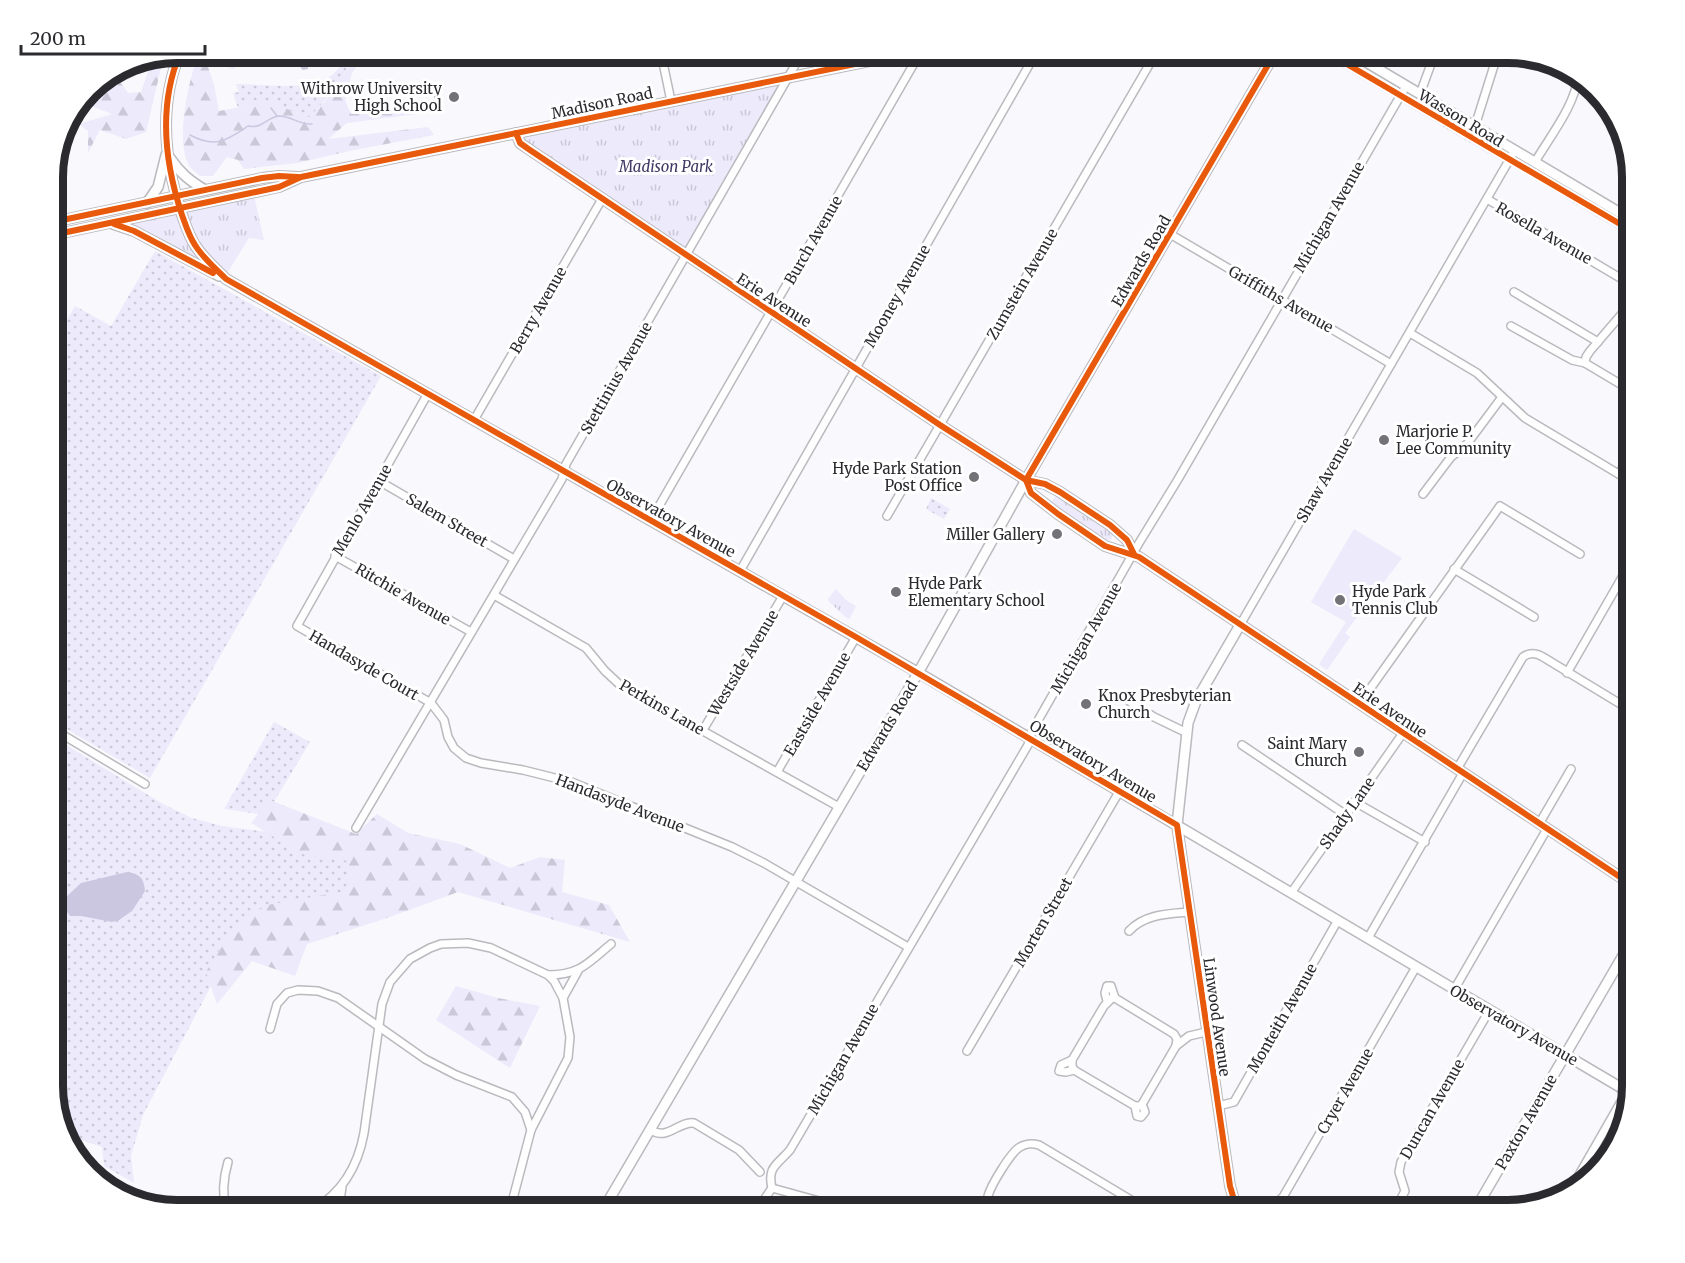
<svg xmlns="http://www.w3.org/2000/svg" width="1685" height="1263" viewBox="0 0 1685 1263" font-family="Merriweather,serif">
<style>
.grass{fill:url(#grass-dots)}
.forest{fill:url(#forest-firs)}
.park{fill:url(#park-tufts)}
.pitch{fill:#eceafb}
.water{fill:#cbc7e0}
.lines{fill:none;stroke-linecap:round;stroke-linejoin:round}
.stream{stroke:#cbc7e0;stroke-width:1.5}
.street-casing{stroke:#bab9bd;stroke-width:10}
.secondary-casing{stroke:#bab9bd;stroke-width:12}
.street{stroke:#fefeff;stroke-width:7}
.secondary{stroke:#fefeff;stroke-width:9}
.cycleway-casing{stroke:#fff;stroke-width:10}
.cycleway{stroke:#e8590c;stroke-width:6}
.poi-dot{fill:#737277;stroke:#fff;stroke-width:2}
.labels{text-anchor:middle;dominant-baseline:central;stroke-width:6;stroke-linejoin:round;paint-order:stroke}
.poi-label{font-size:15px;fill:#2b2a2f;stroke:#fff;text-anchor:end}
.street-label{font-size:15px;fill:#2b2a2f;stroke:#fff}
.park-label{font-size:15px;font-style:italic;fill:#403764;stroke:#fff}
.rim{fill:none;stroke:#2b2a2f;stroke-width:8}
</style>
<defs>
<pattern id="grass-dots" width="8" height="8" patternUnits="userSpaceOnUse" patternTransform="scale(1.5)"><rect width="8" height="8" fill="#eceafb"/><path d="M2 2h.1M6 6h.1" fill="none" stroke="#cbc9d7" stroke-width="1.8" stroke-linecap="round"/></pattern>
<pattern id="forest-firs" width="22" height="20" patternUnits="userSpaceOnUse" patternTransform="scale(1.5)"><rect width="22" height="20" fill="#eceafb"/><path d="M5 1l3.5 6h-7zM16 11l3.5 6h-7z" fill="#cbc9d7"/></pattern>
<pattern id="park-tufts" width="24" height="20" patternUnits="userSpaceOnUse" patternTransform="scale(1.5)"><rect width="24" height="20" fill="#eceafb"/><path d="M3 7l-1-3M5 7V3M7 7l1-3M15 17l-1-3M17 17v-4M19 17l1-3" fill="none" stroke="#cbc9d7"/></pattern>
</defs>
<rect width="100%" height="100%" fill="#f9f8fd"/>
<g class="grass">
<path d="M348,53l5,1c-8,24 -27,45 -44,64l-46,-18 -25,8 -5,-15 6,-1 -3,-8c27,0 74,8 96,-9 7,-5 11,-16 16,-22z"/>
<path d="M155,251l226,125 -231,402 -97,-57v-377l22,-38 36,20z"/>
<path d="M931,498l19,11 -6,10 -18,-10z"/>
<path d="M274,722l36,20 -44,73 -42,-6z"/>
<path d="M53,737l110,67 29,14 30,8 85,11 91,23 -46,66 -111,3 -98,186 -12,41 3,27 -30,-17 -2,-19 -39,-13 -10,-40z"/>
</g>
<g class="forest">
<path d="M199,53h8l-1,8 8,24 5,26 23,-4 6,-7h15l46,17 17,-17 32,-47h8l-14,20 -7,27 6,14 68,-9 5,8 -77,10 -19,16 100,-12 6,8 -80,15 -57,13 -53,6 -6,-9 -11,-3 -14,19h-13c-3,-3 -8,-6 -10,-9 -16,-24 -1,-89 9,-114z"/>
<path d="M226,53h54l4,3h14l10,8v5l-5,1 -5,-4 -59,-2 -6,5 -6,-2 -3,-9z"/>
<path d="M164,55l-18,77 -20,7 -26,-9 -12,23v-22l-9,-7 33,-10 -31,-12 12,-17 5,1 18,-10 12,17 13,-1 12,-35z"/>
<path d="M270,800l86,34 21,-20 31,19 52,11 50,24 30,-11 25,3 -3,32 47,13 21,37 -172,-50 -68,25 -83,27 -12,32 -43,-15 -35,43 -11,-32 27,-45 34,-22 79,-14 2,-30 -47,-7 -50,-31z"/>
<path d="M456,986l42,12 42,8 -30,62 -74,-48z"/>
</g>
<g class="park">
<path d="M1317,53h18l61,35 -5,8z"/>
<path d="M787,77l-101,179 -159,-108 -11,-15z"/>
<path d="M1408,96l97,57 -4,8 -97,-57z"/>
<path d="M1517,160l115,68v10l-119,-71z"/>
<path d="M253,192l11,48 -15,-2 -21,34 -2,7 -115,-56z"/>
<path d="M1056,496l4,1 52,34v7l-2,2h-6l-53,-36 1,-3z"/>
<path d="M836,589l10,11 10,6 -6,12 -2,1 -19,-17 -1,-3z"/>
</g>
<path class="pitch" d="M1354,529l48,29 -57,75 5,4 -23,33 -8,-6 27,-42 -35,-20z"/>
<path class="water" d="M127,872c12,2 17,5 18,19l-13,20 -13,9 -7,2 -31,-6h-11l-5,-7 -2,-9 18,-17z"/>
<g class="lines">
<g class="stream">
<path d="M271,108l6,8"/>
<path d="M190,135c26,14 37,5 58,-9 15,3 19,-9 31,-10 12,0 21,9 33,8"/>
</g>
<g class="street-casing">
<g id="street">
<path d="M661,53l10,48"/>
<path d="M1420,94l15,-41"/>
<path d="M1614,121l6,4"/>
<path d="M1475,126l23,-73"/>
<path d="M1535,162c14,-24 41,-58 43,-86"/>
<path d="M1487,199l145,86"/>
<path d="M1170,234l221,130"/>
<path d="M1514,292l84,50"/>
<path d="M1511,326l61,34 13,3 47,28"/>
<path d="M1410,333l67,40 48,45 107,64"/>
<path d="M1585,363l1,-6 4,-6 42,-49"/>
<path d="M427,395l-130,231 134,77 13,17 4,17 6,11 12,10 15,5 42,7 48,12 161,65 32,16 144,84"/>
<path d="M474,420l128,-221"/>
<path d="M1619,474l13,-22"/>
<path d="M379,481l135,78"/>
<path d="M1423,494l28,-37 16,-13 35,-47"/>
<path d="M887,516l269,-463"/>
<path d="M651,520l269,-467"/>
<path d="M335,556l136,76"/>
<path d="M1454,569l80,48"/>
<path d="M740,571l296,-518"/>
<path d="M494,595l92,53 19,23 14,13 220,123"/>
<path d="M1240,625l275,-475"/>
<path d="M1567,673l65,-113"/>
<path d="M1129,701l25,16 31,15"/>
<path d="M1360,703l140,-197 80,48"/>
<path d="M53,729l92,55"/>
<path d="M703,730l80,-134"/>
<path d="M1242,745l104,70"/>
<path d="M1457,769l66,-112c7,-5 13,-4 20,0l89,54"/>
<path d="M777,772l79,-135"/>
<path d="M1355,802l70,40"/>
<path d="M1539,824l32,-55"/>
<path d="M356,828l206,-349 4,-15 236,-411"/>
<path d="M1291,893l112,-160"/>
<path d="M1129,931c16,-17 39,-17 61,-19"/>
<path d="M1368,938l95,-165"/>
<path d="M548,975c32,0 40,-12 63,-31"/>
<path d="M1454,990l93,-161"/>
<path d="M563,998l15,-27"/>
<path d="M1112,998h3l59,36 3,5 -1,7 -35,60h-6l-61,-36 -2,-4v-6l32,-54z"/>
<path d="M1107,1001l-2,-8 2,-7h4l4,12"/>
<path d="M270,1029l7,-25 10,-11 11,-3 20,1 20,7 87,61 31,16 56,22 13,15 6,18"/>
<path d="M1176,1046l13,-10 17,-4"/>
<path d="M967,1051l152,-259"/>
<path d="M1072,1060l-11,5 -2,6 7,1 8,-2"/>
<path d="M1135,1106l2,10 4,1 4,-5 -3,-8"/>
<path d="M1218,1106l16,-4 104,-182"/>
<path d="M651,1130c17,11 27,-9 43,-7l45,27 21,22"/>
<path d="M342,1187l-2,13 3,10"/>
<path d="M772,1188c-5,-21 5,-23 18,-38l238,-405 4,-14 107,-188 38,-62 229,-395"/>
<path d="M772,1188l58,16 14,6"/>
<path d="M1568,1194l59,-103"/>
<path d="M315,1209l17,1"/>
<path d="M226,1210c-4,-16 -3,-31 2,-48"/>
<path d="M313,1210c29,-17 45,-44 51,-77l18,-129 8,-22 20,-23 20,-11 11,-4 27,-1 23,5 57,27 6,6 9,17 7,39 -2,21 -37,72 -21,80"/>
<path d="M757,1210l15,-22"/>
<path d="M989,1210c-2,-5 -3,-9 -1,-14 3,-11 23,-44 32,-49 7,-4 12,-4 19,-2l92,55 13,10"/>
<path d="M1268,1210l15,-13 133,-230"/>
<path d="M1395,1210l10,-19 -6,-19 2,-10 88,-151"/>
</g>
</g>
<g class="secondary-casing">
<g id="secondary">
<path d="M180,53c-22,53 -16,108 2,162 4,11 7,21 13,30 8,13 20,23 31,34l698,397 706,417"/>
<path d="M1351,53l281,167"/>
<path d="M516,133l4,10 7,5 413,277 86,55 19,4 15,8 50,33 17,15 7,14"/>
<path d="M170,158c10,15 20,23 35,32"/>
<path d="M147,203l11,-16 8,-32"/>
<path d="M53,222l209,-44 17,-2 19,1"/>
<path d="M113,224l21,7 85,45"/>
<path d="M53,235l226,-48 22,-10 608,-124"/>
<path d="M1026,480l5,13 27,21 47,32 34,11 493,328"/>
<path d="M603,1210l315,-537 108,-193 249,-427"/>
<path d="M1237,1210l-7,-24 -53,-361 11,-102 8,-22 44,-76"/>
<path d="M1475,1210l157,-270"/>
</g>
</g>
<use href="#street" class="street"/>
<use href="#secondary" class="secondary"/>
<g class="cycleway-casing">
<g id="cycleway">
<path d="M180,53c-22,53 -16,108 2,162 4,11 7,21 13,30 8,13 20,23 31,34l630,358 321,188 53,361 7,24"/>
<path d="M1328,53l304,178"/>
<path d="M516,133l4,10 7,5 413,277 86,55 19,4 15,8 50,33 17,15 7,14"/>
<path d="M53,222l209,-44 17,-2 19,1"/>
<path d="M114,224l20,7 79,42"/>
<path d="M53,235l226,-48 22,-10 608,-124"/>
<path d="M1026,480l5,13 27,21 47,32 34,11 493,328"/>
<path d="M1026,480l249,-427"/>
</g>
</g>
<use href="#cycleway" class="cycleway"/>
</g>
<g class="poi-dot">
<circle cx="454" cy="97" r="6"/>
<circle cx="1384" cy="440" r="6"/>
<circle cx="974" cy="477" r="6"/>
<circle cx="1057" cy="534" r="6"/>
<circle cx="896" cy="592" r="6"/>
<circle cx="1340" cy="600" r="6"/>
<circle cx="1086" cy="704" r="6"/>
<circle cx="1359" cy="752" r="6"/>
</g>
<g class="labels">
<g class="poi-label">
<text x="442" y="88">Withrow University<tspan x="442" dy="17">High School</tspan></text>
<text x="1396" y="431" text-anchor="start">Marjorie P.<tspan x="1396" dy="17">Lee Community</tspan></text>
<text x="962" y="468">Hyde Park Station<tspan x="962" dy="17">Post Office</tspan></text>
<text x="1045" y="534">Miller Gallery</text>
<text x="908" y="583" text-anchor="start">Hyde Park<tspan x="908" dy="17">Elementary School</tspan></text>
<text x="1352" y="591" text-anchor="start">Hyde Park<tspan x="1352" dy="17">Tennis Club</tspan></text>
<text x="1098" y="695" text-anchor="start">Knox Presbyterian<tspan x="1098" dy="17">Church</tspan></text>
<text x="1347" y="743">Saint Mary<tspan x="1347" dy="17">Church</tspan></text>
</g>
<g class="street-label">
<text transform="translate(602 103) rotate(-12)">Madison Road</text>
<text transform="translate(1461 118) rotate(31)">Wasson Road</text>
<text transform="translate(1329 217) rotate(-60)">Michigan Avenue</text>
<text transform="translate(1544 233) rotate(30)">Rosella Avenue</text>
<text transform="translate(813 240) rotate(-60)">Burch Avenue</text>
<text transform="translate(1141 261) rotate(-60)">Edwards Road</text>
<text transform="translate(1022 284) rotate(-60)">Zumstein Avenue</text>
<text transform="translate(897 296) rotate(-60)">Mooney Avenue</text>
<text transform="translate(1281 299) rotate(30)">Griffiths Avenue</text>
<text transform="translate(774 300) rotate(33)">Erie Avenue</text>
<text transform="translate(538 310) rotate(-60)">Berry Avenue</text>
<text transform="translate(616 378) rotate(-60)">Stettinius Avenue</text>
<text transform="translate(1324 480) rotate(-60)">Shaw Avenue</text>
<text transform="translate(362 510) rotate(-60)">Menlo Avenue</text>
<text transform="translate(671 518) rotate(29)">Observatory Avenue</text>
<text transform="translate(447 520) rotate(30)">Salem Street</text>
<text transform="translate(403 594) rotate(30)">Ritchie Avenue</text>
<text transform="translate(1086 638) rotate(-60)">Michigan Avenue</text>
<text transform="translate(743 663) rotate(-59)">Westside Avenue</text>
<text transform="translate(364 665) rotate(30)">Handasyde Court</text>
<text transform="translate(817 704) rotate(-60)">Eastside Avenue</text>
<text transform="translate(662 707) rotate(30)">Perkins Lane</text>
<text transform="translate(1390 710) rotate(34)">Erie Avenue</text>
<text transform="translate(887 726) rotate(-59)">Edwards Road</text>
<text transform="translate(1093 761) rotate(31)">Observatory Avenue</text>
<text transform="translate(620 803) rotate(21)">Handasyde Avenue</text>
<text transform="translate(1347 813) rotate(-55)">Shady Lane</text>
<text transform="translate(1043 922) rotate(-60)">Morten Street</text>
<text transform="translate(1217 1017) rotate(82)">Linwood Avenue</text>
<text transform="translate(1282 1018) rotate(-60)">Monteith Avenue</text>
<text transform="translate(1514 1025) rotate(30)">Observatory Avenue</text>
<text transform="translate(843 1059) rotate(-60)">Michigan Avenue</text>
<text transform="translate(1345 1091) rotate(-60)">Cryer Avenue</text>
<text transform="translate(1432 1109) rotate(-60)">Duncan Avenue</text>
<text transform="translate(1526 1122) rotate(-60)">Paxton Avenue</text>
</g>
<g class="park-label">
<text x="666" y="166">Madison Park</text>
</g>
</g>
<path d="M0 0H1685V1263H0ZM177 63H1508A114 114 0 0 1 1622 177V1086A114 114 0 0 1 1508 1200H177A114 114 0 0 1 63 1086V177A114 114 0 0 1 177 63Z" fill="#fff" fill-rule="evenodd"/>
<path class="rim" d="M177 63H1508A114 114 0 0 1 1622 177V1086A114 114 0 0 1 1508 1200H177A114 114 0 0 1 63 1086V177A114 114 0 0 1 177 63Z"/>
<path d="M21 45v9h184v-9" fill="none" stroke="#2b2a2f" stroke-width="3"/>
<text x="30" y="45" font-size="18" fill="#2b2a2f" stroke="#ffffff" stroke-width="4.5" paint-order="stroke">200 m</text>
</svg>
